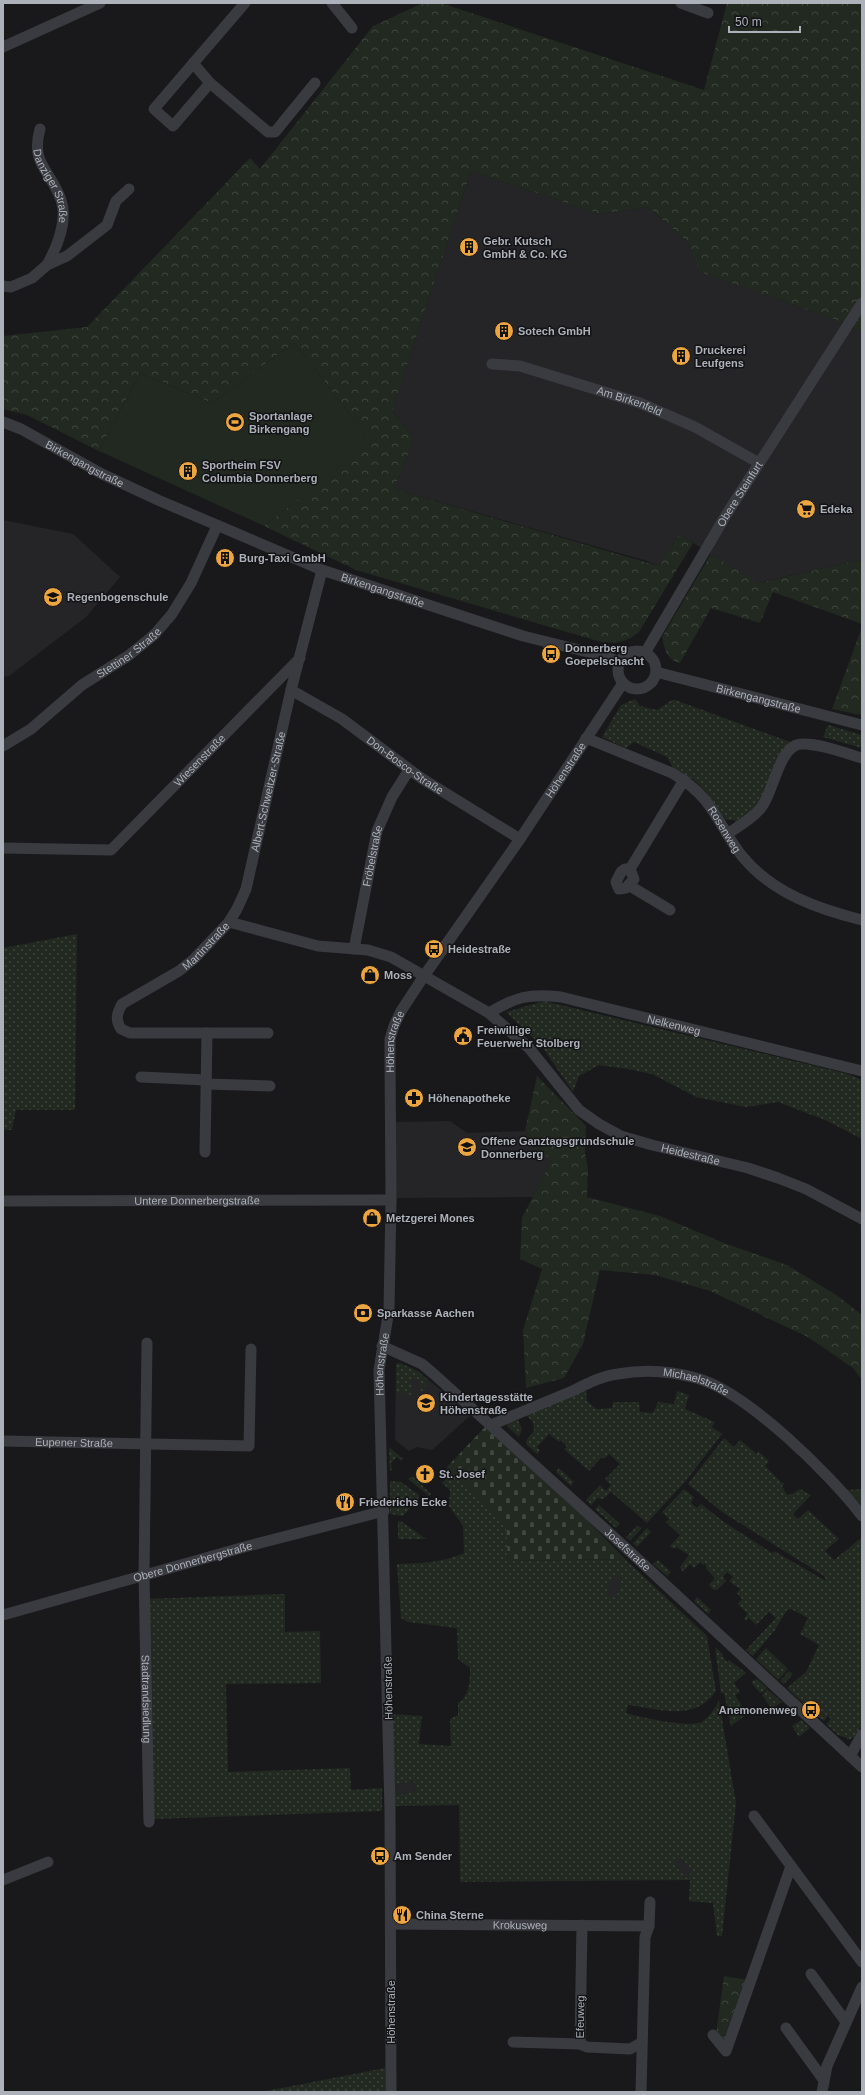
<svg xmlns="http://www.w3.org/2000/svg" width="865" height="2095" viewBox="0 0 865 2095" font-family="Helvetica,sans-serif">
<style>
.built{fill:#252528}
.grass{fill:url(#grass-dots);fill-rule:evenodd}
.forest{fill:url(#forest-crowns)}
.cemetery{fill:url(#cemetery-stones)}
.pitch{fill:#212921}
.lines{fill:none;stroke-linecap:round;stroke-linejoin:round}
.minor{stroke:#3a3b40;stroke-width:11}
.labels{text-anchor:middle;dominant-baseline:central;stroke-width:3;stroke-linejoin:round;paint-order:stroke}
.street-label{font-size:11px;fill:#acb1ba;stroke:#141416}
.poi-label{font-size:11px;font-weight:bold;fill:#acb1ba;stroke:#141416;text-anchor:start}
</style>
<defs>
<pattern id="grass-dots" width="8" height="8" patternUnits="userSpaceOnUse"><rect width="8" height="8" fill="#212921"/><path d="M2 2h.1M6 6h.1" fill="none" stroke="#3f463f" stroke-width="1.8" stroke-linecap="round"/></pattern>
<pattern id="forest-crowns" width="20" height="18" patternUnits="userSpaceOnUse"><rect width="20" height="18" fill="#212921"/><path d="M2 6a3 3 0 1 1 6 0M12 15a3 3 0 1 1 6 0" fill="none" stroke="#3f463f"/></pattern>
<pattern id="cemetery-stones" width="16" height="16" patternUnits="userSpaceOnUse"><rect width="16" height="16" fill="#212921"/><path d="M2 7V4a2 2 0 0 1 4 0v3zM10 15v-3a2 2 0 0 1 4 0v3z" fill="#3f463f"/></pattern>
</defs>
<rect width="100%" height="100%" fill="#19191b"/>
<g class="built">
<path d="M471,171l129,43 48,-7 41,36 12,29 138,49 23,12v229l-3,-2 -101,23 -79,-49 -20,32 -12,-5 -253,-72 20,-50 -22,-28z"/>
<path d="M3,520l70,14 47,43 -34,40 -77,59 -6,1z"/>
<path d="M450,1121l17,12 58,-2 26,30 -18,36 -138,1 1,-76z"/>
<path d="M400,1363l19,9 52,43 -39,35 -15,-3 -8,4 -14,-11 1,-76z"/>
<path d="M612,1575l10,3 -6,20 -10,-3z"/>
<path d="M414,1781l2,10 -18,4 -3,-10z"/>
<path d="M681,1858l13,14 -8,6 -12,-14z"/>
</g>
<g class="grass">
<path d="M659,683l-14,10 -14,1 13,-4z"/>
<path d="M635,699l5,7 17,4 15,-10h3l118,43 -28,56 -28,25 -3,-4h-8l-21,-29 -10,-10 -22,-13 -6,-11 -33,-15 -8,6 -24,-11 19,-32z"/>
<path d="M828,725l34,10v13l-39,-11z"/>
<path d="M77,934l-2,176h-59l-4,20h-9v-182z"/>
<path d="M544,1001l304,73 14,6v59l-37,-19 -47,-18 -32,5 -50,-10 -44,-23 -24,-5 -29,-4 -20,11 -6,16 -32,-47 -35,-33z"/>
<path d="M400,1363l19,9 10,9 -10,15v-17h-8v16l-15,-3v-28z"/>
<path d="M586,1390l1,11 9,8 16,-1 1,-6h26l1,10 13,1 5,-11 16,2 3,-13 12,4 -4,13 2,2 28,12 -3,5 10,7 -38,49 -37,40 -36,-31 -8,7 -5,-1 -7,7 -5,-5 14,-15 6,6 5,-6 -6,-6 15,-15 -11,-10 -5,5 -2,-2 -13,14 -25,-22 3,-2 -6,-7 -2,2 -10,-8 -12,13 3,4 -3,3 -11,-10 1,-5 7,-8 -1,-9 -7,-7z"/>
<path d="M518,1420l4,9 -3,8 -12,-11 2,-3z"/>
<path d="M724,1438l10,9 6,-7 17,14 1,-3 11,10 -4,5 17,17h3l-3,3 5,9 5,-1 8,-5 11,6 -18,19 5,5 10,-9 31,29 -14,12 9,9c8,-7 16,-12 24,-20l3,-1 1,3v184c-4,6 -7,13 -15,14v-2l-9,-3 -12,-11 5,-5 -3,-3 -4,5 -12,-9 2,-2 -5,-5 -2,2 -20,-19 19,-16 13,-27 -19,-11 8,-16 -17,-9 -4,1 -12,20 -22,26 -7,-6 30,-32 -7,-6 -13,13 -7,-7 -3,3 -2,-2 4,-5 -10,-10 4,-5 -5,-6 3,-4 -11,-8 4,-4 -6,-5 -4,5 3,4 -8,8 -4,1 -5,-5 6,-7 -8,-8 -2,-7 -2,2 -3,-3 -6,6 -4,-4 -7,8 -3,-5 9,-12 -13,-8 -2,2 -4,-3 10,-11 -14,-13 3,-3 -7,-7 22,-23 10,8 -3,6 6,5 4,-4 23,18 48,31 2,-2 52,30 -2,-5 -102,-64 -34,-28z"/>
<path d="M389,1447l14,12 -2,2 -4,-4 -6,6 1,8 -2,-1z"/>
<path d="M447,1467l59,56 2,38 117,-2 82,77 9,55c-21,31 -56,18 -88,14l-2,8c14,4 63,15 75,9 9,-5 13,-13 18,-21l17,102 -14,133h-5l-4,-33 -24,-2 1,-21 -230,2 -1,-77 -65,1 -2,-92 30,2 -3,28 32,2 -1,-27 8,-4v-12c12,-7 12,-23 12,-35l-12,-9 -1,-31 -49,-6 -7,-4 -4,-54c23,-1 46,-1 67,-11l-1,-27 -14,-20 1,-16 -8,-7 4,-4zM612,1576l10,2 -6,20 -9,-4zM414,1781l2,10 -18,4 -3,-10zM681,1858l12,13 -7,7 -12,-14z"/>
<path d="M559,1468l15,14 -3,4 -15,-14z"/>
<path d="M412,1476l19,18 -2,2 -21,-17z"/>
<path d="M390,1481l11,1 18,13 -1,4 -15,17 -13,-2z"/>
<path d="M599,1505l21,19 -4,4 -21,-19z"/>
<path d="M398,1521l4,1 24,17h-28z"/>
<path d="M637,1526l5,2 -12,13 -4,-4z"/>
<path d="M647,1528l4,4 -14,15 -4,-4z"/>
<path d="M658,1560l13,12 -4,4 -14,-12z"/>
<path d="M285,1594v38l35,-1 1,52 -95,1 2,88 122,-4 1,22 31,-2v23l-228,8 -8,-220z"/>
<path d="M697,1597l14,13 -3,4 -14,-13z"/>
<path d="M715,1647l8,7 -1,2 5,6 2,-2 17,13 -12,10 6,9 -5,3 12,19 -16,12 -7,-33h-3z"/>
<path d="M766,1648l22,21 -10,11 -22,-21z"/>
<path d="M789,1671l4,3 -9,10 -4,-3z"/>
<path d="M757,1679l10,9 -4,4 -3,1 -9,-11z"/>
<path d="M767,1689l15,13 -10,7 -10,-14z"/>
<path d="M801,1720l9,8 -11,9 -7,-11z"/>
<path d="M385,2068v24h-124z"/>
</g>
<g class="forest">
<path d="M423,3h18l263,87 23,-87h135v330l-23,-12 -139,-49 -11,-29 -41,-36 -48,7 -129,-43 -79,240 22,28 -20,50 265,77 20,-32 14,9 -54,89c-13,11 -22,11 -38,10l-245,-72 -92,-44 107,-85 -77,-98 -82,60 -72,-30 -41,78 -72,-36 -24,-6v-73l84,-9 163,-169 10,11 113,-143z"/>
<path d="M711,554l48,29 100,-23 3,2v62l-89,-32 -13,31 -49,-15 -31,55c-13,-3 -15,-13 -18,-26z"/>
<path d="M862,627v88l-30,-6z"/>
<path d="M537,1076l49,50 -1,26 3,18 -1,27 73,19 64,27 63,22 51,31 24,19v65l-9,-12 -45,-31 -98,-46 -55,-16 -55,-5 -17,74 -19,34 -38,10 -3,-58 19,-61 -22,-10 2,-41 29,-57 -26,-30z"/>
<path d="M862,1489v17l-15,-16z"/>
<path d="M724,1976l25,4 -23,68 -11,-7z"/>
</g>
<path class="cemetery" d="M487,1425l71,65 67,69 -117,2 -2,-38 -59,-56z"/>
<path class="pitch" d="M294,343l78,99 -108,84 -165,-75 41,-78 72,30z"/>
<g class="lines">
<g class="minor">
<path d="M332,3l20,25"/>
<path d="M681,3l27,10"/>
<path d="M3,47l97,-44"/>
<path d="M193,63l17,20 -37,43 -19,-17 91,-106"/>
<path d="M210,83l58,49h7l40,-49"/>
<path id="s1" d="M40,129c-10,36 11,41 21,71 7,20 -4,47 -14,65"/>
<path d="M3,286l8,1 21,-9 15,-13 20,-9 40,-31 9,-24 13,-12"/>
<path id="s2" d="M492,364l28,2 120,37 55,24 64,36"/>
<path id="s3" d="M3,422l18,7 81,45 56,26 164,70 201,66 85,21 11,5"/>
<circle cx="637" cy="670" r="19"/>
<path id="s4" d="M645,653l81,-138 136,-212"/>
<path id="s5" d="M656,672l206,53"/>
<path id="s6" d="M291,690l51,29 79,59 99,61"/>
<path id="s7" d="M586,738l86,35c12,7 24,16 33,27 14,17 23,39 37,56 30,37 76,53 120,64"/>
<path id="s8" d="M3,746l28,-17 51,-44 46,-29 26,-21 18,-21 19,-31 26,-57"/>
<path d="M727,834c12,-8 25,-15 34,-26 13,-16 18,-64 41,-64 17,-1 43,9 60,14"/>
<path id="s9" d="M3,848l108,2 189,-192"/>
<path d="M625,869h5l4,10 -8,9 -7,1 -3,-7 5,-10z"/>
<path d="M630,869l54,-89"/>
<path d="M630,886l40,24"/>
<path id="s10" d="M229,922l8,-13 9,-20 45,-199 31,-120"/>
<path id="s11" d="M354,949l23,-118 15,-34 17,-27"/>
<path id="s12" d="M489,1013c27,-16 40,-20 72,-16l301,74"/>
<path id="s13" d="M268,1033h-138l-9,-4c-6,-9 -4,-16 1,-25l57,-33 15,-12 35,-37 89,24 50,4 23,7 98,56 40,35 50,62 20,14 22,12 31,9 96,23 30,10 28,11 56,30"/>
<path d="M141,1077l65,3"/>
<path d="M206,1084l64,2"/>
<path d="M205,1152l2,-119"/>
<path id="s14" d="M3,1201l388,-1"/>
<path id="s15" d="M147,1343l-3,232 5,247"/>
<path id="s16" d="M382,1346l40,18 13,11 191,173 236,219"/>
<path id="s17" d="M491,1425c26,-11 52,-22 79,-33 15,-7 31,-16 48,-18 26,-5 53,-3 78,4 50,13 135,97 166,138"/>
<path id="s18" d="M3,1441l246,5 2,-97"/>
<path id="s19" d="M3,1615l245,-69 136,-35"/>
<path d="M850,1756l12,-21"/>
<path d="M754,1816l108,146"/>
<path d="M3,1880l45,-18"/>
<path id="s20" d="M391,1924l258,2"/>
<path d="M582,1925l-2,119 7,3 43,2 11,-6"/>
<path d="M811,1974l35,48"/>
<path d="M786,2028l37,51"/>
<path d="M713,2035l13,16 65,-185"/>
<path d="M513,2042l67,2"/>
<path id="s21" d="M391,2092l-1,-282 -11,-440 10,-60 2,-110 -1,-141v-20l4,-13 7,-15 23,-35 96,-137 103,-156"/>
<path d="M641,2092l4,-155 4,-11 1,-24"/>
<path d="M822,2092l5,-26 35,-79"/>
</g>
</g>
<defs>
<g id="building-disc" transform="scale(1)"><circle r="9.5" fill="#eda53f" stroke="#141416"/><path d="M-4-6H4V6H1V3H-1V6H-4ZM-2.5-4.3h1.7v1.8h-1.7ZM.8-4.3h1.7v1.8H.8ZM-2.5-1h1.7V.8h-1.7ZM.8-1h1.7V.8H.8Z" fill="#111"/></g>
<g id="stadium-disc" transform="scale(1)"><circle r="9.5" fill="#eda53f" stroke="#141416"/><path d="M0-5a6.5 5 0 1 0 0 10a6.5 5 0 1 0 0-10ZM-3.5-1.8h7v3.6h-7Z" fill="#111"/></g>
<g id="supermarket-disc" transform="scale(1)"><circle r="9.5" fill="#eda53f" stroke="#141416"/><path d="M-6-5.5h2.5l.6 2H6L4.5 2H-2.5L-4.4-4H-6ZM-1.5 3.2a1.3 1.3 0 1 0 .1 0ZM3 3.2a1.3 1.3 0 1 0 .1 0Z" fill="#111"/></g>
<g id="school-disc" transform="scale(1)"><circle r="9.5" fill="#eda53f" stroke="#141416"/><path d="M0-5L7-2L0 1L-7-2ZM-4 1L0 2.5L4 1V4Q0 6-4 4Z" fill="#111"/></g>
<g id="bus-disc" transform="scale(1)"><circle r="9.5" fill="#eda53f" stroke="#141416"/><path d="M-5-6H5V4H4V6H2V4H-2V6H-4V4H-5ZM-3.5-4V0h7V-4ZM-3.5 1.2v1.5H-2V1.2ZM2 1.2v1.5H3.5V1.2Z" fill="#111"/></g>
<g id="shop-disc" transform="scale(1)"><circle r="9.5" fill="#eda53f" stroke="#141416"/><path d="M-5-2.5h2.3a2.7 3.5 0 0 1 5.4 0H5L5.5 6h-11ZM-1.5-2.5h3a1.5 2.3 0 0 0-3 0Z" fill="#111"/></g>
<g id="civic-disc" transform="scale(1)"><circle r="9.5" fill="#eda53f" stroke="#141416"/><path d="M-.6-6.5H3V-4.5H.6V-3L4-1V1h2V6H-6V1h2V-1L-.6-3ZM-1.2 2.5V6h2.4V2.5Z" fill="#111"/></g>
<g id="pharmacy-disc" transform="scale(1)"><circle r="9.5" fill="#eda53f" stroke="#141416"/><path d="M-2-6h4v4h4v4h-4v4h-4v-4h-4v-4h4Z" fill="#111"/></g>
<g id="bank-disc" transform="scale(1)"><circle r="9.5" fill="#eda53f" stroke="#141416"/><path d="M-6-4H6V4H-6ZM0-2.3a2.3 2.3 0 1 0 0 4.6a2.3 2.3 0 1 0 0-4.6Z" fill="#111"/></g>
<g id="church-disc" transform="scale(1)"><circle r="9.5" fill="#eda53f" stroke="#141416"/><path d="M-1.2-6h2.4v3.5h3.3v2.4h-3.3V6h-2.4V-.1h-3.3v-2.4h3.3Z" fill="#111"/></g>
<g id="restaurant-disc" transform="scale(1)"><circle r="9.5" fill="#eda53f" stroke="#141416"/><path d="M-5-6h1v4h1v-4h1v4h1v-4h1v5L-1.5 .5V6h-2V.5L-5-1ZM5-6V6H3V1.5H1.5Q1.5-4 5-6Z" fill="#111"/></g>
</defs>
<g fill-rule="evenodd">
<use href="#building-disc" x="469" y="247"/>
<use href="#building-disc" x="504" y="331"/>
<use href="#building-disc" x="681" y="356"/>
<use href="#stadium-disc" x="235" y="422"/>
<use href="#building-disc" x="188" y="471"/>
<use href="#supermarket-disc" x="806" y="509"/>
<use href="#building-disc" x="225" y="558"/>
<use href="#school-disc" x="53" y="597"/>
<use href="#bus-disc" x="551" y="654"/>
<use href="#bus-disc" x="434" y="949"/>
<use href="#shop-disc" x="370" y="975"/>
<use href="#civic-disc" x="463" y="1036"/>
<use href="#pharmacy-disc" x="414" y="1098"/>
<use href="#school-disc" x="467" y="1147"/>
<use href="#shop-disc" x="372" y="1218"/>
<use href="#bank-disc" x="363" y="1313"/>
<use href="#school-disc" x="426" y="1403"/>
<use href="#church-disc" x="425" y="1474"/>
<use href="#restaurant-disc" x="345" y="1502"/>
<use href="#bus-disc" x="811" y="1710"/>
<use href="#bus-disc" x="380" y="1856"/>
<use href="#restaurant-disc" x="402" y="1915"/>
</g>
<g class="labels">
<g class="street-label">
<text stroke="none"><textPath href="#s1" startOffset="60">Danziger Straße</textPath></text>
<text stroke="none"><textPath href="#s2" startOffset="143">Am Birkenfeld</textPath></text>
<text stroke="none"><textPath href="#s3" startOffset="92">Birkengangstraße</textPath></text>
<text stroke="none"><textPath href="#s4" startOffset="185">Obere Steinfurt</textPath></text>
<text stroke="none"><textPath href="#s3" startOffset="416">Birkengangstraße</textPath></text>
<text stroke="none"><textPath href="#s8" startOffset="157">Stettiner Straße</textPath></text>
<text stroke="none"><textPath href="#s5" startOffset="106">Birkengangstraße</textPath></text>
<text stroke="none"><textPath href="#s9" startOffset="234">Wiesenstraße</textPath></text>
<text stroke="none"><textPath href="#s6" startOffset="137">Don-Bosco-Straße</textPath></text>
<text stroke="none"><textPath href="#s21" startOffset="1376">Höhenstraße</textPath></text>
<text stroke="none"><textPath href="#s10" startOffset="137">Albert-Schweitzer-Straße</textPath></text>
<text stroke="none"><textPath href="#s7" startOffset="171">Rosenweg</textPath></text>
<text stroke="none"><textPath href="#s11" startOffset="95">Fröbelstraße</textPath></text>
<text stroke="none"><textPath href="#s13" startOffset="277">Martinstraße</textPath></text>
<text stroke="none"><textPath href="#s12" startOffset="192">Nelkenweg</textPath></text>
<text stroke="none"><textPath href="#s21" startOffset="1052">Höhenstraße</textPath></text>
<text stroke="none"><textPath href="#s13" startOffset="844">Heidestraße</textPath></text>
<text stroke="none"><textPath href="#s14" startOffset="194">Untere Donnerbergstraße</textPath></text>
<text stroke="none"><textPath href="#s21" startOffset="728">Höhenstraße</textPath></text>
<text stroke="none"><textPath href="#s17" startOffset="217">Michaelstraße</textPath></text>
<text stroke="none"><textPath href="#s18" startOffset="71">Eupener Straße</textPath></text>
<text stroke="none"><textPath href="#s16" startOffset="321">Josefstraße</textPath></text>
<text stroke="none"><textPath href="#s19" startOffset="197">Obere Donnerbergstraße</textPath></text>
<text transform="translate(388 1688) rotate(-91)">Höhenstraße</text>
<text stroke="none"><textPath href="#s15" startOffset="356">Stadtrandsiedlung</textPath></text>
<text stroke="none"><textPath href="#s20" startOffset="129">Krokusweg</textPath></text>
<text transform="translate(391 2012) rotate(-90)">Höhenstraße</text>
<text transform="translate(580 2017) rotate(-89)">Efeuweg</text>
</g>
<g class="poi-label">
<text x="483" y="241">Gebr. Kutsch<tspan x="483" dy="13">GmbH &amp; Co. KG</tspan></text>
<text x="518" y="331">Sotech GmbH</text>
<text x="695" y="350">Druckerei<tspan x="695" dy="13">Leufgens</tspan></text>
<text x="249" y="416">Sportanlage<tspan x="249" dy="13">Birkengang</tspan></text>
<text x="202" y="465">Sportheim FSV<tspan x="202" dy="13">Columbia Donnerberg</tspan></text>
<text x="820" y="509">Edeka</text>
<text x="239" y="558">Burg-Taxi GmbH</text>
<text x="67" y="597">Regenbogenschule</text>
<text x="565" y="648">Donnerberg<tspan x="565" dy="13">Goepelschacht</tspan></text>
<text x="448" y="949">Heidestraße</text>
<text x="384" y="975">Moss</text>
<text x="477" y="1030">Freiwillige<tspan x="477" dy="13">Feuerwehr Stolberg</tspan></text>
<text x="428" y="1098">Höhenapotheke</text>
<text x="481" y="1141">Offene Ganztagsgrundschule<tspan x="481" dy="13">Donnerberg</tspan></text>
<text x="386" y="1218">Metzgerei Mones</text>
<text x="377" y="1313">Sparkasse Aachen</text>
<text x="440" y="1397">Kindertagesstätte<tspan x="440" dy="13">Höhenstraße</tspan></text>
<text x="439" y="1474">St. Josef</text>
<text x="359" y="1502">Friederichs Ecke</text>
<text x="797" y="1710" text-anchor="end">Anemonenweg</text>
<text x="394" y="1856">Am Sender</text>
<text x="416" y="1915">China Sterne</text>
</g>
</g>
<rect width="865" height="2095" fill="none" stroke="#acb1ba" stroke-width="8"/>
<path d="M729 26v6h71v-6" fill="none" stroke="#acb1ba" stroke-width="2"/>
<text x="735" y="26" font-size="12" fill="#acb1ba" stroke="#141416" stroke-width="3" paint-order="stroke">50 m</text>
</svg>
